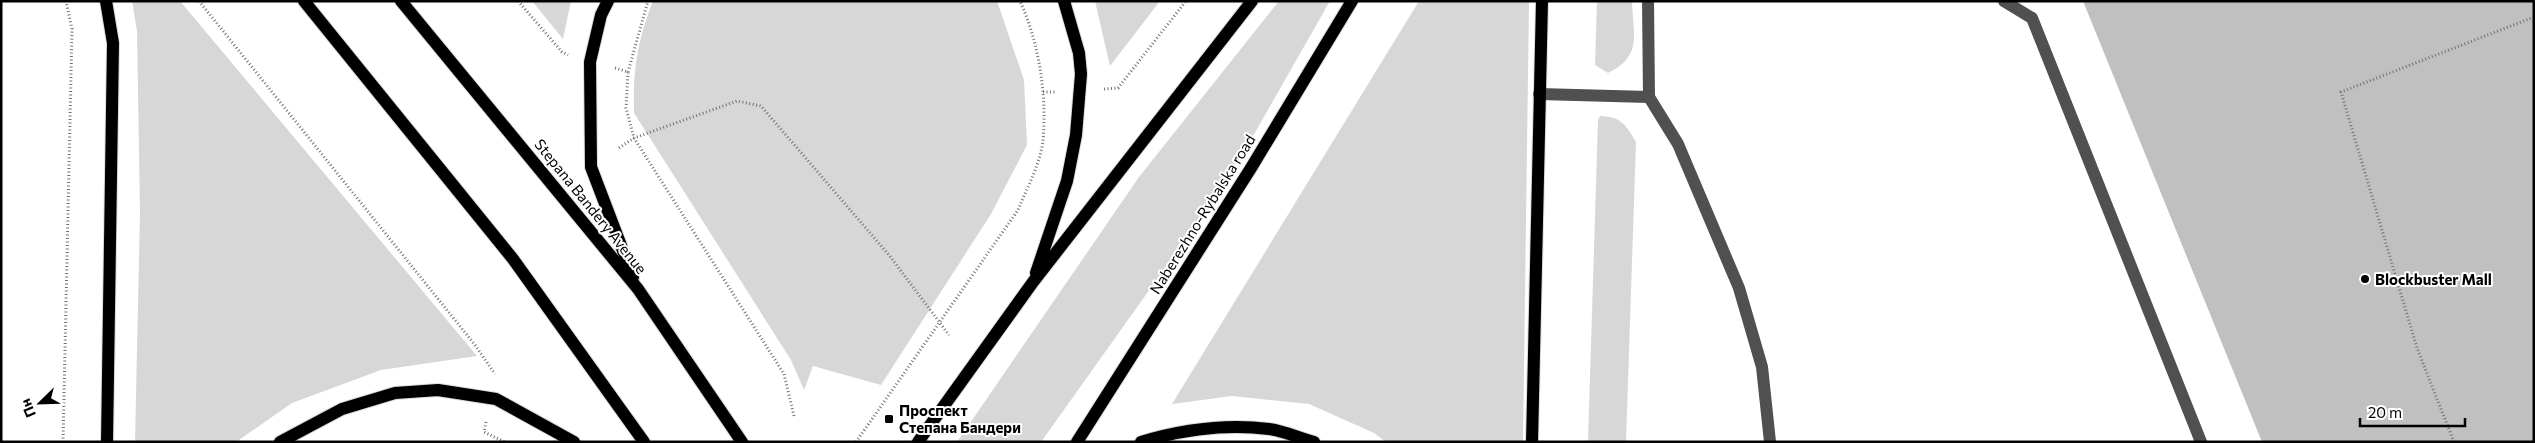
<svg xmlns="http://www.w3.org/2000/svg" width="2535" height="443" viewBox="0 0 2535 443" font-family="Commissioner,sans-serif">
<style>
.green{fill:#d7d7d7}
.building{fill:#c0c0c0}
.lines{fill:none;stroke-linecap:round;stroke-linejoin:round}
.major-casing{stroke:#dbdbdb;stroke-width:14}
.path{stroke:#727272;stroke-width:3;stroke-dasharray:1 2.5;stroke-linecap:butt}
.minor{stroke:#505050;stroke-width:12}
.major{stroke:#000;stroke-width:12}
.poi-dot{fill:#000;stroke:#fff;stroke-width:2}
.labels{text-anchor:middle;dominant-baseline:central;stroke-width:4;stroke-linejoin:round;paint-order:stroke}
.street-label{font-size:15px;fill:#000;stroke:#fff}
.poi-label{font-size:15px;font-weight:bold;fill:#000;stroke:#fff;text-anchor:start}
</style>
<rect width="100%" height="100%" fill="#fff"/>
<g class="green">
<path d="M132,1h48l297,355 -96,14 -89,33 -56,39h-101l5,-229 -3,-182z"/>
<path d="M532,1h39l-8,38z"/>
<path d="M653,1h344l27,79 3,65 -36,69 -110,171 -68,-19 -9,24 -13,-30 -157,-247c-1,-42 3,-72 19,-112z"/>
<path d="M1095,1h65l-50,65z"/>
<path d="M1279,1h51l-85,149 -43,66 -161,226h-84l182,-265z"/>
<path d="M1419,1h110l-6,441h-137l-12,-9 -65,-29 -77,-8 -60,8z"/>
<path d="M1597,1h35c1,34 11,55 -24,72l-13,-8z"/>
<path d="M1600,116c22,1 25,8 36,26l-10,300h-38l10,-322z"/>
</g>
<path class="building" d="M2083,1h451v441h-272z"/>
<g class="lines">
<g class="major-casing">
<g id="major">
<path d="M106,1l7,42 -6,399"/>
<path d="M304,1l209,258 131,183"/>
<path d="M401,1l237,288 104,153"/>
<path d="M608,1l-7,14 -11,47 1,105 42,110"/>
<path d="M1036,273l31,-92 9,-46 5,-61 -2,-21 -15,-52"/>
<path d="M280,442l62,-33 53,-16 43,-3 58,9 78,43"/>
<path d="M918,442l115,-160 219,-281"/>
<path d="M1077,442l174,-274 101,-167"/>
<path d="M1141,442c40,-12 86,-18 128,-13 15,2 31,9 45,13"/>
<path d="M1532,442l10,-441"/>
</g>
</g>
<g class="path">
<path d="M199,1l276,344 20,29"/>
<path d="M518,1l44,51 6,3"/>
<path d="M615,68l13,4 -2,36 8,30 150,236 10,42"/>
<path d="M628,72l20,-71"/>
<path d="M1104,89l14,-1 68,-87"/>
<path d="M1043,92h12"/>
<path d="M619,148l15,-10 103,-37 24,5 128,149 60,80"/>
<path d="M486,422l-2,10 21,10"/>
<path d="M63,442l9,-413 -6,-28"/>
<path d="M856,442l162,-232c9,-22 22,-46 25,-69 4,-47 -4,-98 -23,-140"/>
<path d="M2454,442l-37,-94 -76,-256 193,-75"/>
</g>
<g class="minor">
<path d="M1648,1l1,96 29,47 61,144 23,79 8,75"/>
<path d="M2004,1l28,17 169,424"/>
<path d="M1539,94l110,3"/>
</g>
<use href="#major" class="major"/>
</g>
<g class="poi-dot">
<circle cx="2365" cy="279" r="5"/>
<rect x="884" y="414" width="10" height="10" rx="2.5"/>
</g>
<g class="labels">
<g class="street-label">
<text transform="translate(591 206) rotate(51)">Stepana Bandery Avenue</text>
<text transform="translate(1202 214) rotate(-58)">Naberezhno-Rybalska road</text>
</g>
<g class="poi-label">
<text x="2375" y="279">Blockbuster Mall</text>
<text x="899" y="410">Проспект<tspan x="899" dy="17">Степана Бандери</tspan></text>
</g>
</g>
<rect width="2535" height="443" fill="none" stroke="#000000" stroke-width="5"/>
<g transform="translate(40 403) rotate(247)" stroke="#ffffff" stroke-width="4" paint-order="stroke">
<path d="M0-4L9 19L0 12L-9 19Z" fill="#000000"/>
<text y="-8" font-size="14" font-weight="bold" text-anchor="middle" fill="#000000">Пн</text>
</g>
<path d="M2360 418v8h105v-8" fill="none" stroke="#000000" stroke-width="2.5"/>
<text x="2368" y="418" font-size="15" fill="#000000" stroke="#ffffff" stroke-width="4" paint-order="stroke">20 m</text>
</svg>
